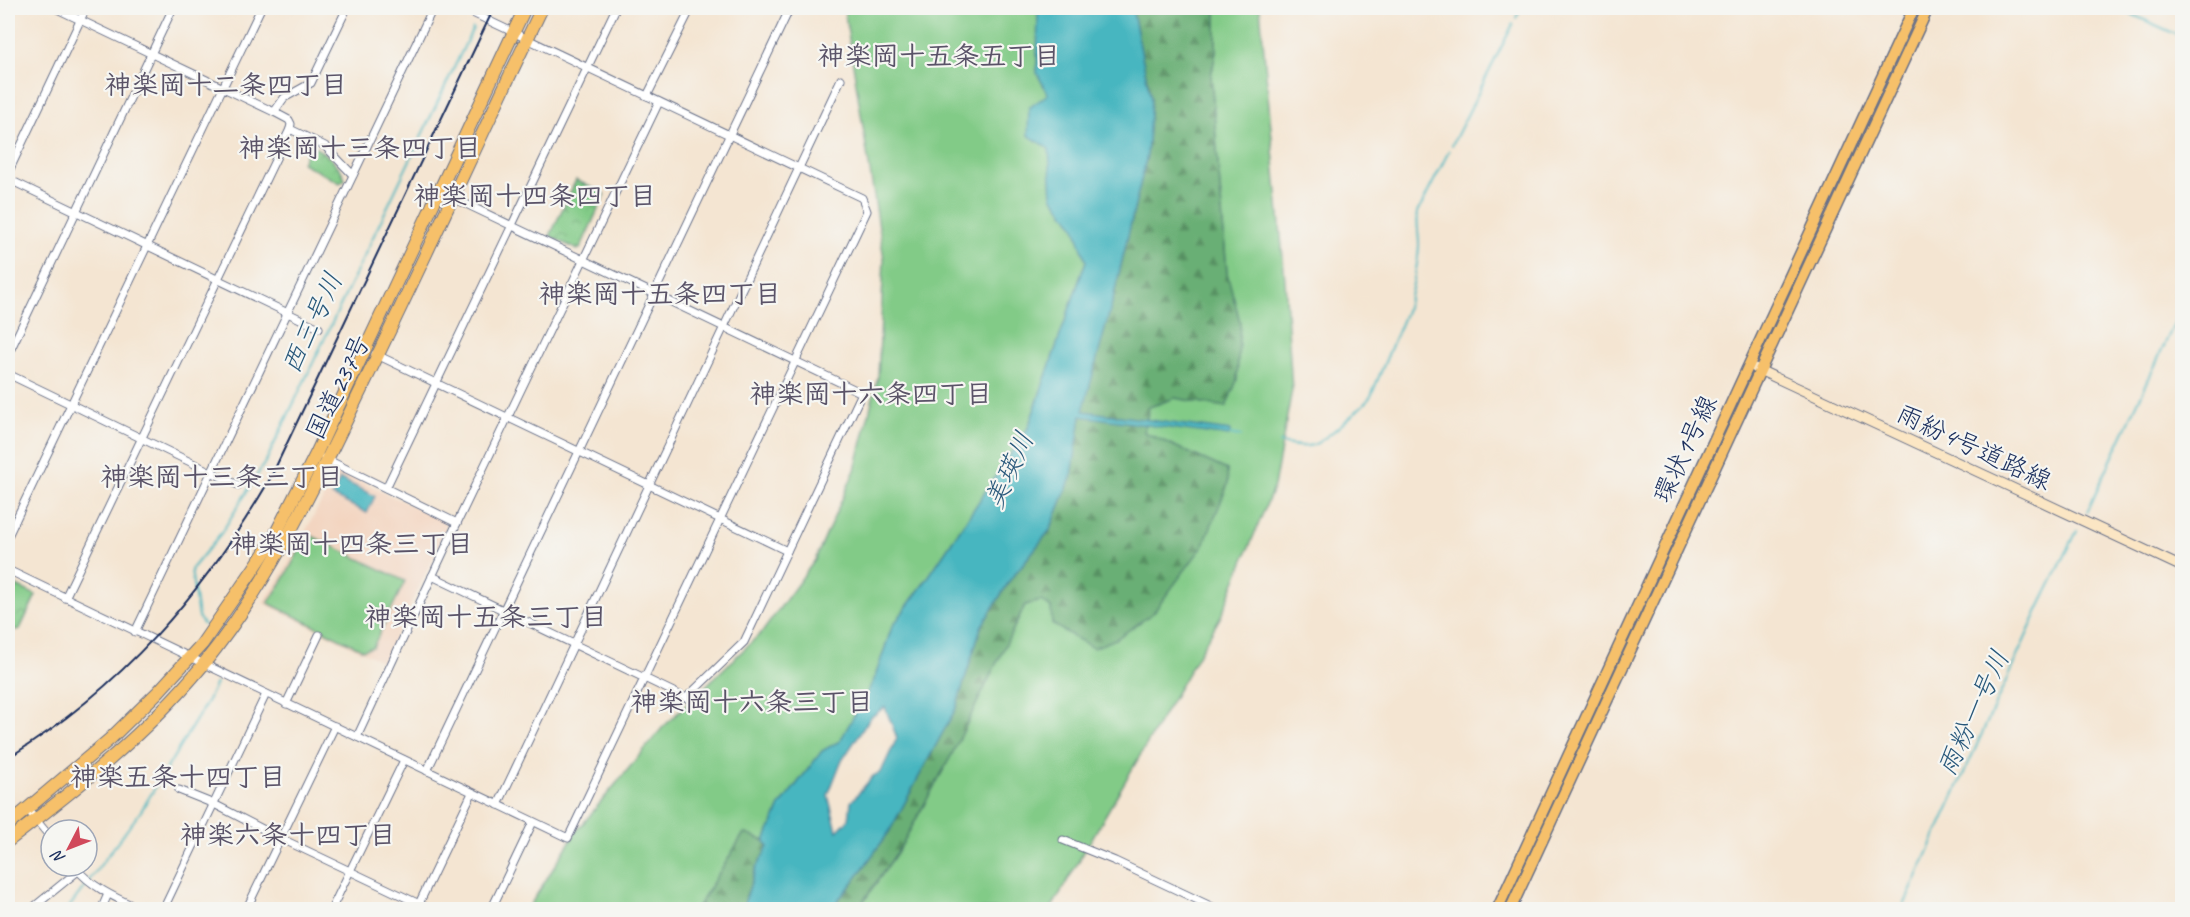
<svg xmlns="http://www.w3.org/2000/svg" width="2190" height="917" viewBox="0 0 2190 917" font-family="Caveat,'Klee One',sans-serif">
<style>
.built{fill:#f3d4bf}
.green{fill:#82cb87;stroke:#4e7d72;stroke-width:1.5}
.forest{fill:url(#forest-firs);stroke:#426f69;stroke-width:1.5}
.park{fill:url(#park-crowns);stroke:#4e7d72;stroke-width:1.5}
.water{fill:#47b6c0;stroke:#31728f;stroke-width:1.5;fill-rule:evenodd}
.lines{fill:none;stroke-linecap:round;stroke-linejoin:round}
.stream{stroke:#47b6c0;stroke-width:2}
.street-casing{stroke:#676f87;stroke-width:9}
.secondary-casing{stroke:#676f87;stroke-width:11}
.primary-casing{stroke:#676f87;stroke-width:13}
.highway-casing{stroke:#676f87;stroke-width:14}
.street{stroke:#fff;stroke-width:7}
.secondary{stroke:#fbe6c4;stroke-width:9}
.primary{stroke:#f6c06b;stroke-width:10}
.highway{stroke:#f6c06b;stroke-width:12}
.rail{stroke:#1b2f5e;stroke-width:2}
.labels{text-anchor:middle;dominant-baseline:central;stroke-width:4.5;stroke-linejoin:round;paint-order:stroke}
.street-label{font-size:26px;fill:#1b2f5e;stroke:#f6f6f2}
.neighbourhood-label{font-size:27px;font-weight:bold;fill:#5a5368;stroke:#f6f6f2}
.water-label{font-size:27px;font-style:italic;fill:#28587b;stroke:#f6f6f2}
</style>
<defs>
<pattern id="forest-firs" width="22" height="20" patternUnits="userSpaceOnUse" patternTransform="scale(1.5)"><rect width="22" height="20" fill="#69af74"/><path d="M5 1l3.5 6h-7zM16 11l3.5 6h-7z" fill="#568f62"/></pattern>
<pattern id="park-crowns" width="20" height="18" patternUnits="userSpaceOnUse" patternTransform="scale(1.5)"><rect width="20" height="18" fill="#82cb87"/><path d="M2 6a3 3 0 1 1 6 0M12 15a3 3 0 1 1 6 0" fill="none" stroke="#6aa572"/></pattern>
</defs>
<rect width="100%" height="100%" fill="#f6f6f2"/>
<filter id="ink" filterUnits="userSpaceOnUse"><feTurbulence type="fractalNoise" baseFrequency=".0167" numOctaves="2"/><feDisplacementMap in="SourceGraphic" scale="12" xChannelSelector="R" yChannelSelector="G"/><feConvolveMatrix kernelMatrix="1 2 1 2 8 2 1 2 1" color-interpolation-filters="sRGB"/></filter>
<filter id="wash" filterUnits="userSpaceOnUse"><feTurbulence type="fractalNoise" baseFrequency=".008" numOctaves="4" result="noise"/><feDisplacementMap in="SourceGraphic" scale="24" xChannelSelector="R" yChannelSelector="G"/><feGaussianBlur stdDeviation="1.35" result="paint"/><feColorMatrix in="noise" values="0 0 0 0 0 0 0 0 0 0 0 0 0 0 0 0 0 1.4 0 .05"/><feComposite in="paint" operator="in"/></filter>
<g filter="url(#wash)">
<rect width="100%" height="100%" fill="#f4e5d2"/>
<path class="built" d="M338,471l106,50 3,8 -64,133 -120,-59 17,-25z"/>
<g class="green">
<path d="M844,8h194l-1,65 11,21 4,102 23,31 11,34 -58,167 -101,151 -35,48 -18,53 -34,61 -18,10 -42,55 -15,35 -21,-7 -48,75 -169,1 49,-78 87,-105 100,-96 52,-71 40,-90 23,-93 6,-118z"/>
<path d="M1216,8h44l25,272 7,110 -18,96 -53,130 -170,293 -193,1 42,-62 51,-92 74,-151 17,-4 9,7 176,-138 -84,-37 6,-26 26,-9 51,9 14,-85 -13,-48 -16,-198 5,-25z"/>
<path d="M308,534l97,47 -32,66 -10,3 -95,-47 16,-24z"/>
</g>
<g class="forest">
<path d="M1132,8h84v43l-5,25 16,197 13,49 -3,58 -11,27 -51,-9 -26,9 -5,25 83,38 1,14 -25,62 -50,67 -37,26 -23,9 -41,-24 -1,-16 -9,-7 -17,4 -74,151 -51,92 -42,61 -28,1 21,-25 38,-53 67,-124 25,-81 29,-47 40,-50 22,-55 9,-59 32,-117 34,-144 4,-56z"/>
<path d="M744,833l21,8 3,6 -12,21 -12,36 -4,5 -44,1z"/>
</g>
<g class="park">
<path d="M310,145c13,6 32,20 35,35l-5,3 -38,-20z"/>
<path d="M576,180l29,14 -25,55 -3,1 -27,-14z"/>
<path d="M8,582l28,13 -16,34 -12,2z"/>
</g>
<g class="water">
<path d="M1038,8h94l19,91 -4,56 -34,144 -30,112 147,20 -1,5 -148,-20 -9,59 -22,55 -40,50 -29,47 -25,81 -67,124 -38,53 -21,24h-90l4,-5 12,-36 12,-21 -3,-6 15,-35 42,-55 18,-10 34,-61 18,-53 35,-48 101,-151 58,-167 -11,-34 -23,-31 -3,-47 -21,-14 1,-27 19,-14 -11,-21zM885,707l12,31 -16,34 -8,4 -22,26 -2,17 -12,12 -9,-36 13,-33 29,-44z"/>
<path d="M340,479l35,17 -8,17 -35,-17z"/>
</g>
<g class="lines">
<g class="stream">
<path d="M2118,8l64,29"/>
<path d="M1516,18l5,-10"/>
<path d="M1452,145l61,-121"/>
<path d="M1229,434l12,2"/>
<path d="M1280,443c10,2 22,5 33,2 11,-4 51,-39 58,-49l35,-85c6,-21 12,-45 13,-66 0,-12 -3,-22 -1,-33l31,-61"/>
<path d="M2087,512l95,-205"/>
<path d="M204,625l-6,-8 -7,-47 31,-38 45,-73 206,-431"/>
<path d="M67,910l74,-99 67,-111 8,-17"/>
<path d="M1902,910l137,-302 38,-77"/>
</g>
</g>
</g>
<g filter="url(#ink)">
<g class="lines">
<g class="street-casing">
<g id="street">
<path d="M55,8l219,104"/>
<path d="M347,8l-36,75 -27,15 -10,14 15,8 2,4 -1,5 35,17 28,29"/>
<path d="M647,96l44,-88"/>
<path d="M8,173l78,-165"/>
<path d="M8,179l311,149"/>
<path d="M375,354l412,197"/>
<path d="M8,355l165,-347"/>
<path d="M8,374l230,111"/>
<path d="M324,458l133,65"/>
<path d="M386,488l230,-480"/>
<path d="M8,536l253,-528"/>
<path d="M8,570l560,268 299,-627 -5,-13 -400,-190"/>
<path d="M432,576l254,122 58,-56 118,-249 -421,-201"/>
<path d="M65,598l225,-469"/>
<path d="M135,632l298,-624"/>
<path d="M286,704l33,-69"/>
<path d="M357,737l100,-214 202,-421"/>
<path d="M427,771l363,-763"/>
<path d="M179,790l35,14 66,34 152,72"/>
<path d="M498,805l343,-726"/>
<path d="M27,809l24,29"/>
<path d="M1063,840l52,21 104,49"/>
<path d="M74,866c18,22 42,32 68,44"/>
<path d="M30,910l48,-39"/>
<path d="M101,910l7,-16"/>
<path d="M163,910l103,-216"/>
<path d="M246,910l89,-184"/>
<path d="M331,910l73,-150"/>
<path d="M416,910l56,-117"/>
<path d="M491,910l42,-88"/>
</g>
</g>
<g class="secondary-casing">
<path id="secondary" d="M1755,368l427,199"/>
</g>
<g class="primary-casing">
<g id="primary">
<path d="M1497,910l417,-902"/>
<path d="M1510,910l418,-902"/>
</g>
</g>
<g class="highway-casing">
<g id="highway">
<path d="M8,825l102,-86 48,-47 44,-48 51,-74 19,-29 44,-87 209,-446"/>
<path d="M8,841c69,-53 138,-107 194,-175 66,-81 111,-177 156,-270 63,-129 122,-259 184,-388"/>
</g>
</g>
<use href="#street" class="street"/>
<use href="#secondary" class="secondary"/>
<use href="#primary" class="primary"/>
<use href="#highway" class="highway"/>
<path class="rail" d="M8,758c113,-70 195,-164 262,-279l224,-471"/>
</g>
</g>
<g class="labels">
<g class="street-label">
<text transform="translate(338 387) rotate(-64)">国道237号</text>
<text transform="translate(1974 447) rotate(25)">雨紛4号道路線</text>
<text transform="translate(1685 449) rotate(-65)">環状1号線</text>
</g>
<g class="neighbourhood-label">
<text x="939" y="56">神楽岡十五条五丁目</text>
<text x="226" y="85">神楽岡十二条四丁目</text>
<text x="360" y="148">神楽岡十三条四丁目</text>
<text x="535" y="196">神楽岡十四条四丁目</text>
<text x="660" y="294">神楽岡十五条四丁目</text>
<text x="871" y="394">神楽岡十六条四丁目</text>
<text x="222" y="477">神楽岡十三条三丁目</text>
<text x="352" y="544">神楽岡十四条三丁目</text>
<text x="486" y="617">神楽岡十五条三丁目</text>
<text x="752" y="702">神楽岡十六条三丁目</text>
<text x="178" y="777">神楽五条十四丁目</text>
<text x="288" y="835">神楽六条十四丁目</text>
</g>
<g class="water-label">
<text transform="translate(312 323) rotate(-65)">西三号川</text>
<text transform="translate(1009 470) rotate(-65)">美瑛川</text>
<text transform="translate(1973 713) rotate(-65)">雨粉一号川</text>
</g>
</g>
<rect width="2190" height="917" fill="none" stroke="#f6f6f2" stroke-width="30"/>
<g transform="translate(69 848) rotate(228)"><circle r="28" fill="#f6f6f2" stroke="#9ea6b7" stroke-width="1.5"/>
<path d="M0-4.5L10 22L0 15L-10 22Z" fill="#d1495b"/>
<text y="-9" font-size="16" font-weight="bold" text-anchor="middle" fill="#1b2f5e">N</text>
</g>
</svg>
